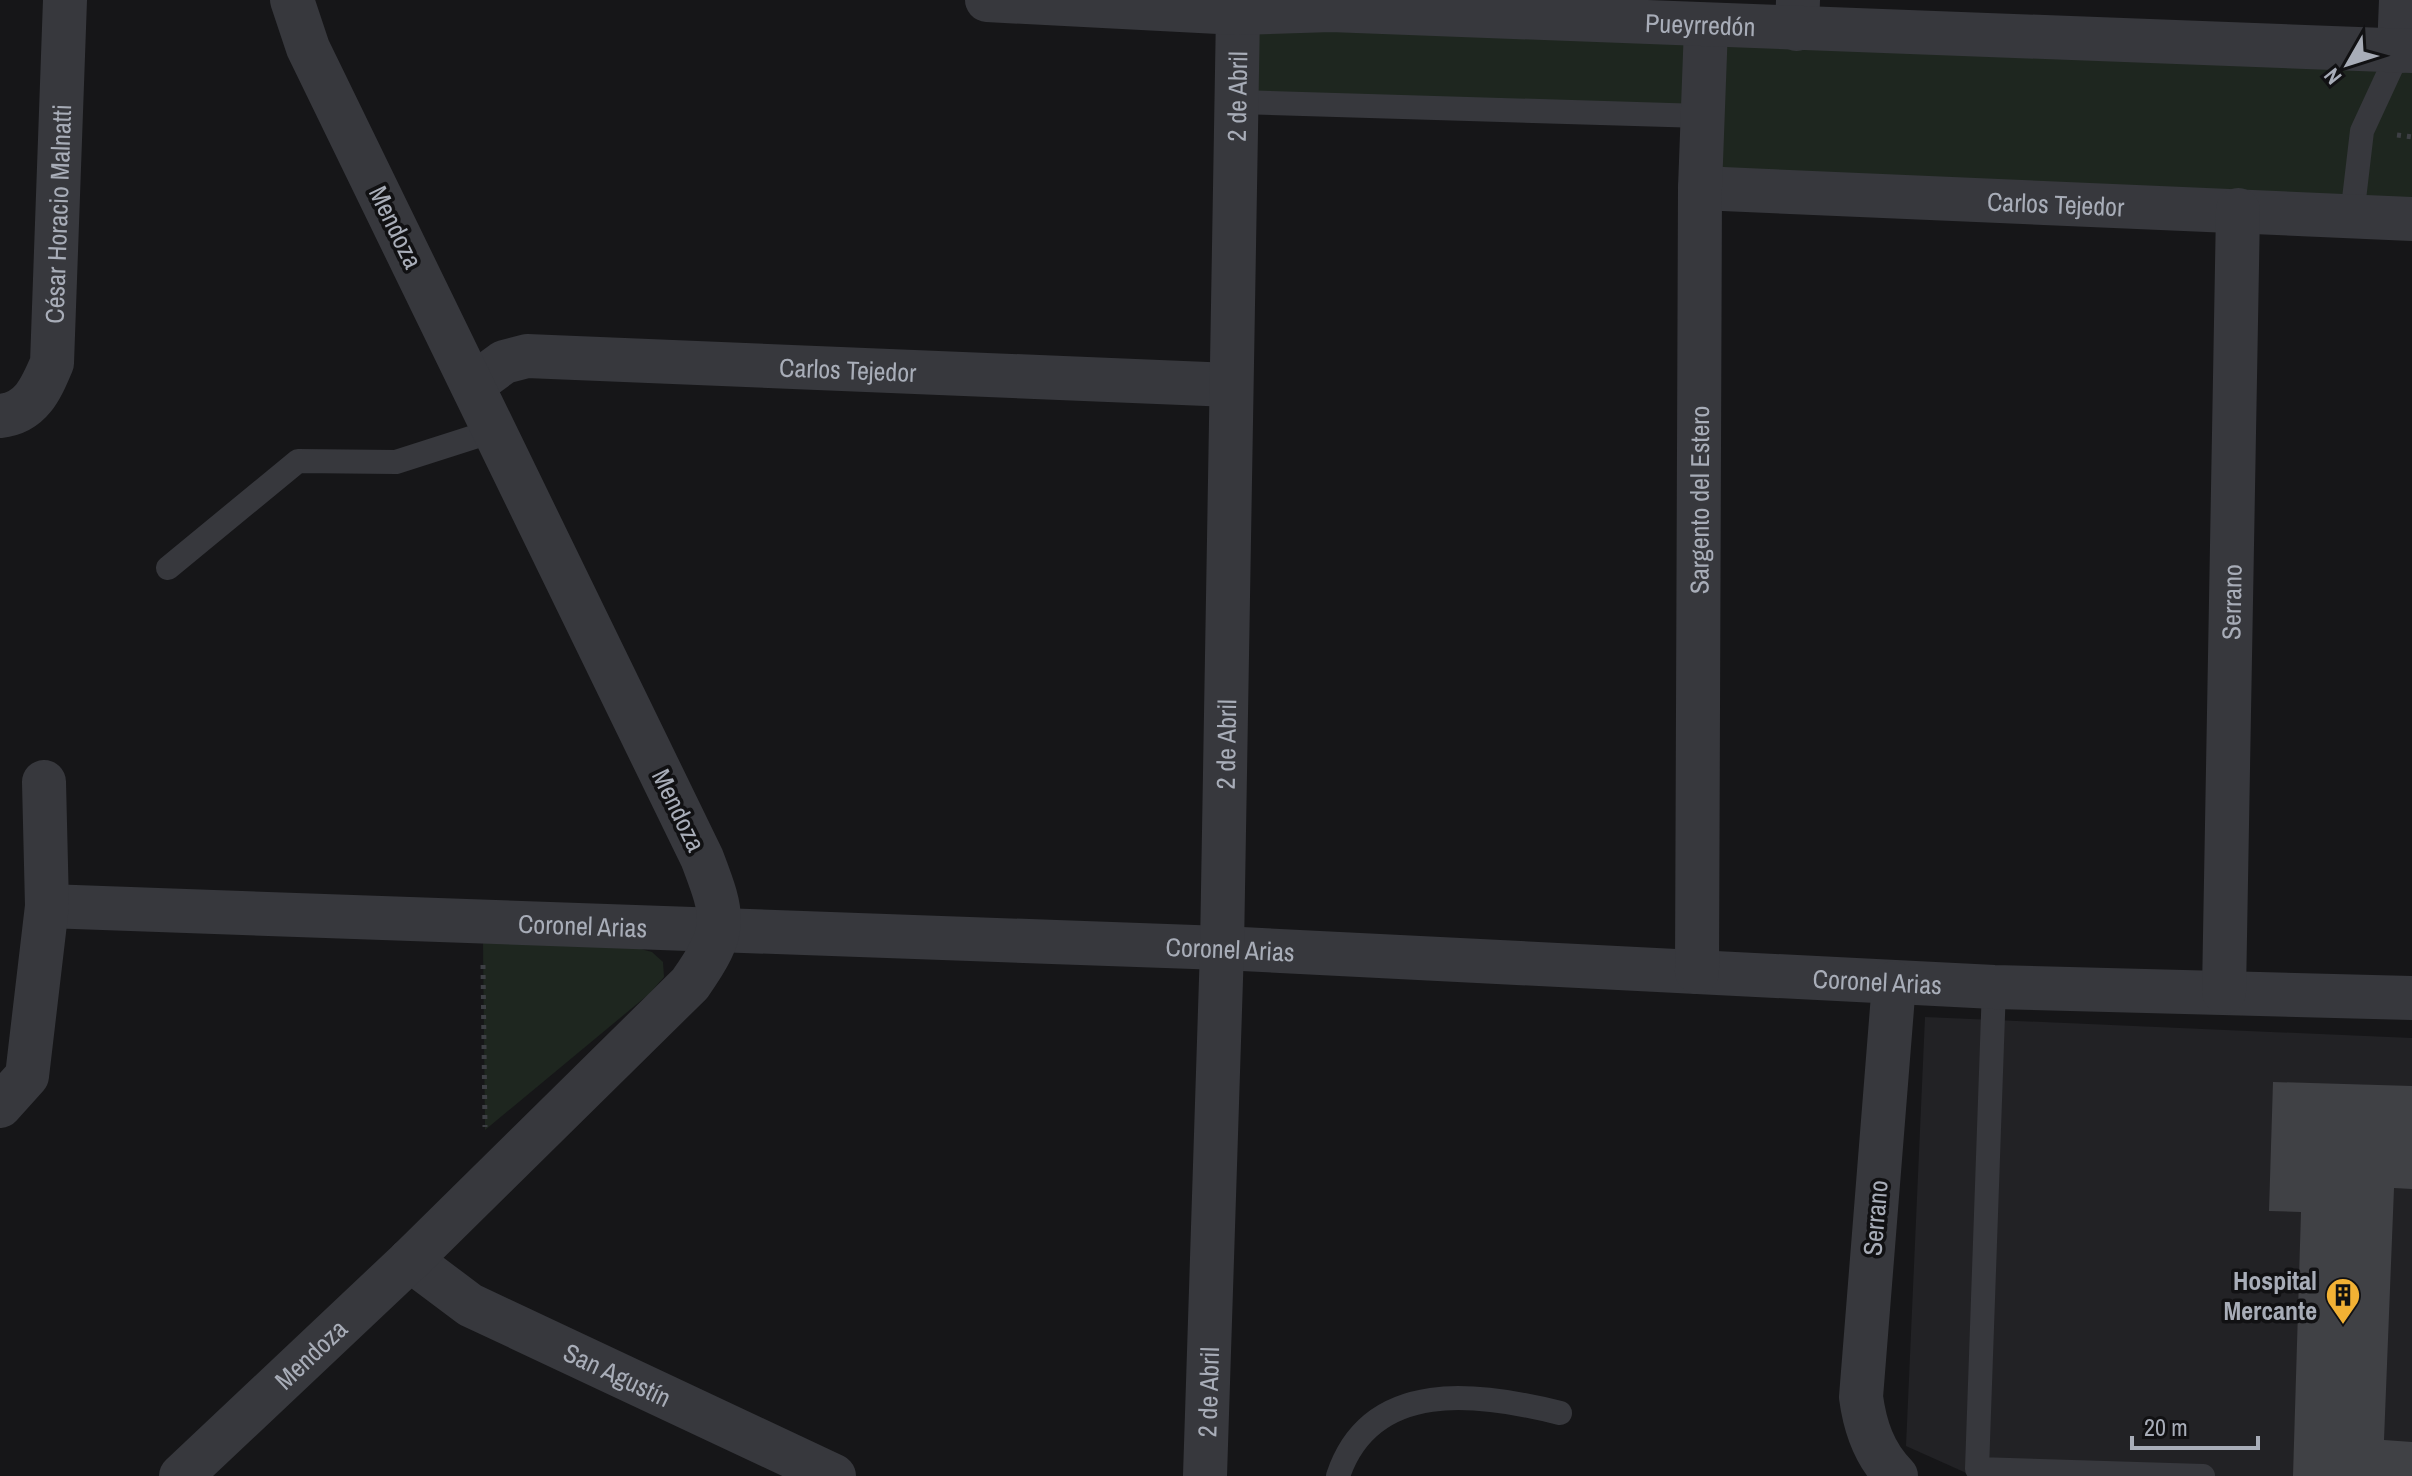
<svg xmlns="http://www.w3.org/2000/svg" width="2412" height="1476" viewBox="0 0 2412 1476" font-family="'Archivo Narrow',sans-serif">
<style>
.built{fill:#222225}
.green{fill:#1e261f}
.building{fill:#404145}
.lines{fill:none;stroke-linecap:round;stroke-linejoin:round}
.path{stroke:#3d3f44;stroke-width:5;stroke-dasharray:4 6;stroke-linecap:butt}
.service{stroke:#37383d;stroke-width:24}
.minor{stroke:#37383d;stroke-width:44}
.tertiary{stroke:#37383d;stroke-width:44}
.labels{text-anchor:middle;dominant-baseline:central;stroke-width:7;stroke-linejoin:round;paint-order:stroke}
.street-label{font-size:26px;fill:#a8adb8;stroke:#111113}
.poi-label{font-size:26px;font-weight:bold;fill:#a8adb8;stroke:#111113;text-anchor:end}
</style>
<rect width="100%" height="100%" fill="#161618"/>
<path class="built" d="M1925,1017l487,21v438h-439l-67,-30z"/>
<g class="green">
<path d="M1238,13l1174,39v167l-712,-31 2,-72 -464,-14z"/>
<path d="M483,940l154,8 15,4 11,10 1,15 -15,17 -164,136z"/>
</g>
<path class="building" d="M2273,1082l139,4v103l-18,-1 -10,252 28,2v34h-119l8,-264 -32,-1z"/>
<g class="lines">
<g class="path">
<path d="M2397,135l15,2"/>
<path d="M483,965l2,162"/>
</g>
<g class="service">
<path d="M1238,102l464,14"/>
<path d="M2352,216l10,-85 37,-80"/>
<path d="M168,568l130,-107 98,1 100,-32"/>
<path d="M1994,987l-17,482 226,7"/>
<path d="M1338,1476c33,-99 142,-83 222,-63"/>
</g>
<g class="minor">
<path d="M1797,29l1,-29"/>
<path d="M2399,51l2,-51"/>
<path id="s1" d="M1700,188l712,31"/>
<path id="s2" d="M474,384l30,-22 23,-6 704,29"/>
<path id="s3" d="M0,416c31,-3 41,-27 52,-53l13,-363"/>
<path id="s4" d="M47,906l1175,42 772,39 418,11"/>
<path id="s5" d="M1697,972l3,-784 6,-161"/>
<path d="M1894,983l-33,414c4,30 13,57 35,79"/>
<path id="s6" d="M2224,992l14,-782"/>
<path d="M0,1106l27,-30 20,-170 -3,-124"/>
<path id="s7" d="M410,1260l60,45 364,171"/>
<path id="s8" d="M181,1476l229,-216 280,-276c38,-54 35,-66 12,-126l-394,-810 -16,-48"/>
<path id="s9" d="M1205,1476l17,-528 16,-935"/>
</g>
<path class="tertiary" id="s10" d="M987,0l251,13 93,-3 1081,41"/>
</g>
<defs>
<g id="building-pin" transform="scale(1.8)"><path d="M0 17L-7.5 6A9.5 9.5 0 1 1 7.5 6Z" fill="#f2b134" stroke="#111113"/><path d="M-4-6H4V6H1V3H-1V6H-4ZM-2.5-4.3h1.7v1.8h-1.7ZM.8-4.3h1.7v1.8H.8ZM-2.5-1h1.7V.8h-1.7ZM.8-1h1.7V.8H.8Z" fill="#111"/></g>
</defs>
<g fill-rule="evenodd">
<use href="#building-pin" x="2343" y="1295"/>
</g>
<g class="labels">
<g class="street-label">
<text stroke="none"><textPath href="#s10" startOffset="714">Pueyrredón</textPath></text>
<text stroke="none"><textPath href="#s9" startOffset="1380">2 de Abril</textPath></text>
<text stroke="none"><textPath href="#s1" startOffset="356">Carlos Tejedor</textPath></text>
<text stroke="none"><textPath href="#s3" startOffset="228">César Horacio Malnatti</textPath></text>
<text transform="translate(396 227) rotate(64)">Mendoza</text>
<text stroke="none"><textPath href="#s2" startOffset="382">Carlos Tejedor</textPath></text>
<text stroke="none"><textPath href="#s5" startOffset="472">Sargento del Estero</textPath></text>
<text stroke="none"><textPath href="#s6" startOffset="390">Serrano</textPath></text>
<text stroke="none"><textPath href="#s9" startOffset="732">2 de Abril</textPath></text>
<text transform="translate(679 810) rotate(64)">Mendoza</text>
<text stroke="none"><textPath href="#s4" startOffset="536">Coronel Arias</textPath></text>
<text stroke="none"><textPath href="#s4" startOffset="1184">Coronel Arias</textPath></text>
<text stroke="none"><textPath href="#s4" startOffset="1832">Coronel Arias</textPath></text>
<text transform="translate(1875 1218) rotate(-85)">Serrano</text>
<text stroke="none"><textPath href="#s8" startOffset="178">Mendoza</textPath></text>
<text stroke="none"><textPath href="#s7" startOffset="238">San Agustín</textPath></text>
<text stroke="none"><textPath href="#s9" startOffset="84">2 de Abril</textPath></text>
</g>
<g class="poi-label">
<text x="2317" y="1280">Hospital<tspan x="2317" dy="30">Mercante</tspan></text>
</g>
</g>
<g transform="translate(2348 64) rotate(231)" stroke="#111113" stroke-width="6" paint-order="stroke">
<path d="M0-6L14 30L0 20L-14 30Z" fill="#a8adb8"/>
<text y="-12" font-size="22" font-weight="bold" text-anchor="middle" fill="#a8adb8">N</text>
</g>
<path d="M2132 1436v12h126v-12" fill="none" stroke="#a8adb8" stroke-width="4"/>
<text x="2144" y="1436" font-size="24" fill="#a8adb8" stroke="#111113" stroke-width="6" paint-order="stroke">20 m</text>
</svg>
